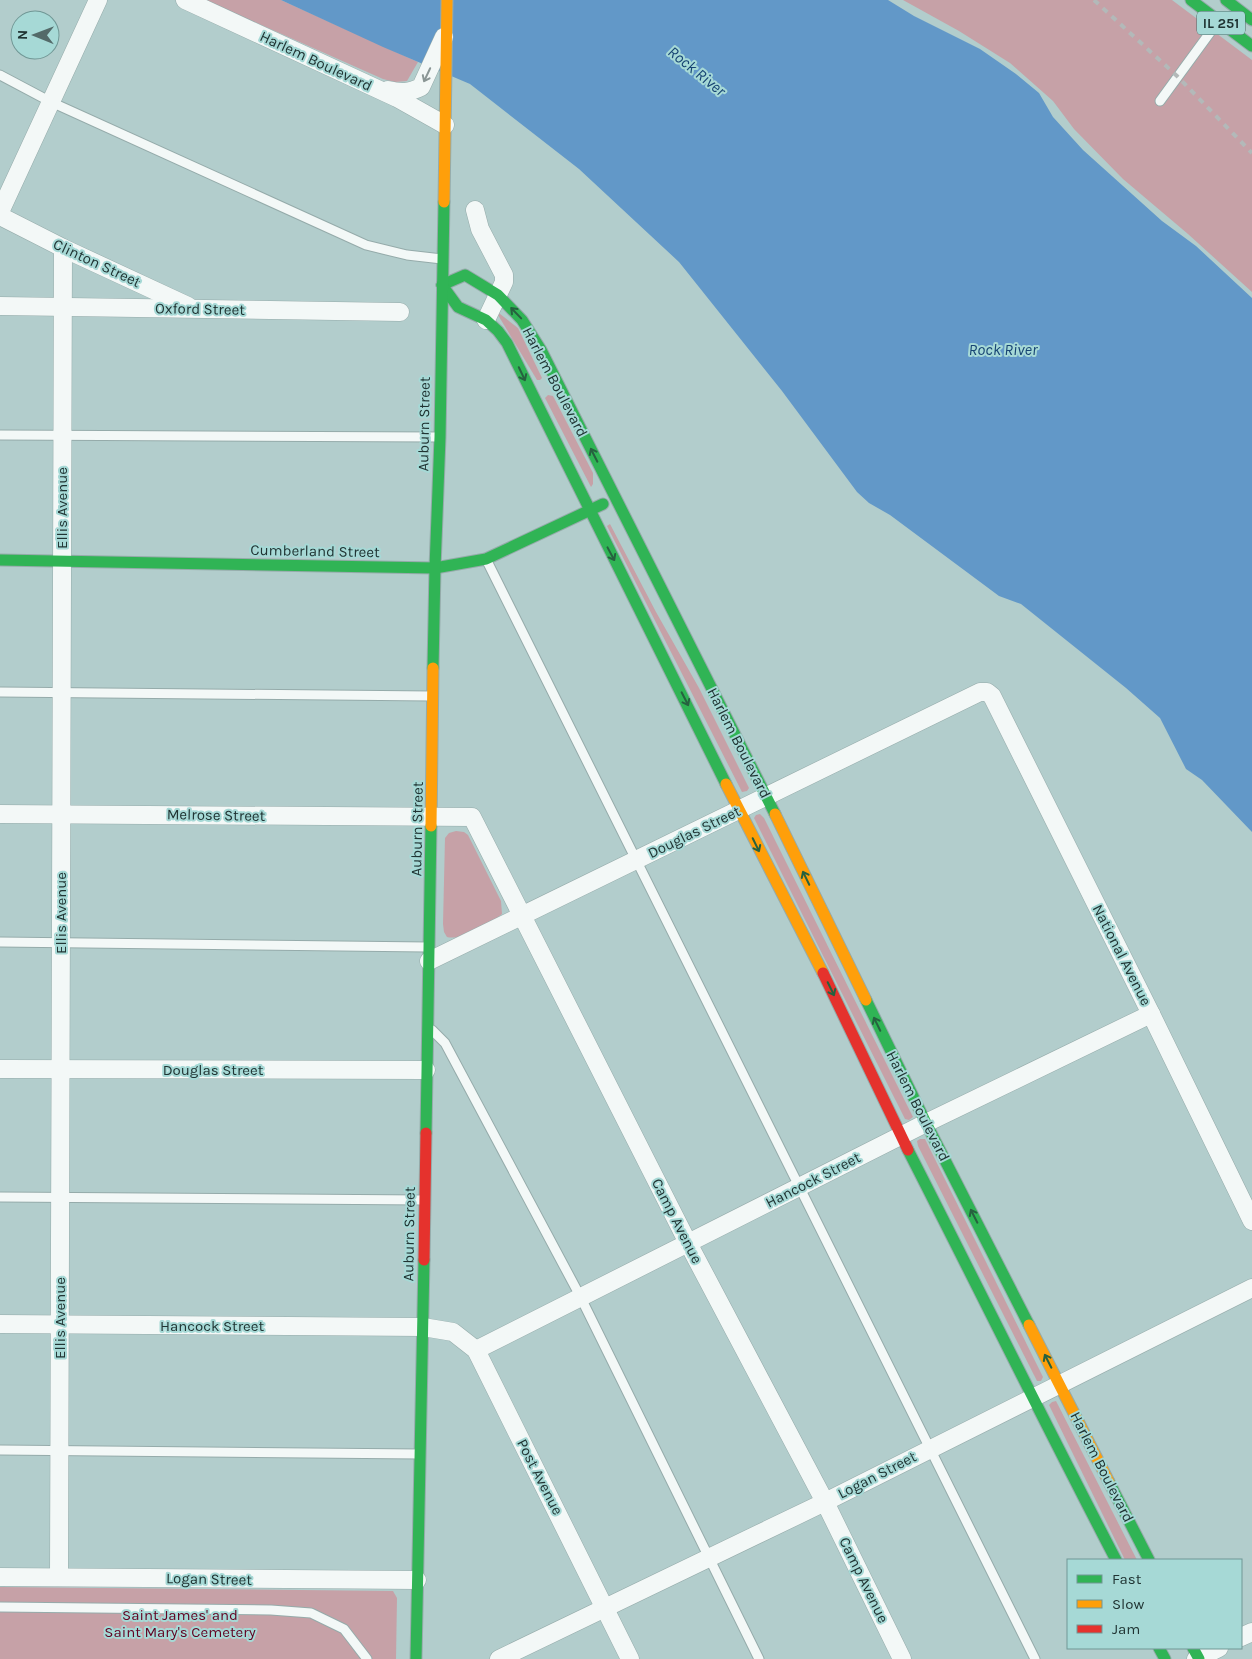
<svg xmlns="http://www.w3.org/2000/svg" width="1252" height="1659" viewBox="0 0 1252 1659" font-family="Karla,sans-serif">
<style>
.green{fill:#c6a1a7}
.water{fill:#6298c8}
.lines{fill:none;stroke-linecap:round;stroke-linejoin:round}
.lane-casing{stroke:#95abaa;stroke-width:11}
.street-casing{stroke:#95abaa;stroke-width:19}
.fast-casing{stroke:#95abaa;stroke-width:13}
.slow-casing{stroke:#95abaa;stroke-width:13}
.jam-casing{stroke:#95abaa;stroke-width:13}
.lane{stroke:#f3f8f7;stroke-width:9}
.street{stroke:#f3f8f7;stroke-width:18}
.fast{stroke:#30b455;stroke-width:11}
.slow{stroke:#ff9f0a;stroke-width:11}
.jam{stroke:#e5322d;stroke-width:11}
.rail{stroke:#b3b9b9;stroke-width:4;stroke-dasharray:6 6;stroke-linecap:butt}
.oneway{stroke:#8a9695}
.oneway2{stroke:#26613f}
.labels{text-anchor:middle;dominant-baseline:central;stroke-width:4;stroke-linejoin:round;paint-order:stroke}
.shield{fill:#a6d9d6;stroke:#486664;stroke-width:1}
.shield-label{font-size:14px;font-weight:bold;fill:#203433}
.street-label{font-size:15px;fill:#203433;stroke:#a6d9d6}
.park-label{font-size:15px;fill:#620221;stroke:#a6d9d6}
.water-label{font-size:16px;font-style:italic;fill:#174473;stroke:#a6d9d6}
</style>
<rect width="100%" height="100%" fill="#b2cdcc"/>
<g class="green">
<path d="M205,0h76l137,62 -11,19 -12,1 -12,-3z"/>
<path d="M903,0h269l80,60v232l-64,-58 -65,-55 -49,-50 -21,-28 -43,-38 -51,-32z"/>
<path d="M495,310l23,18 24,50 -2,2h-3z"/>
<path d="M548,395l5,1 40,77v11l-2,3 -46,-89z"/>
<path d="M610,524l46,88 43,76 50,100 -2,3 -5,1 -135,-266z"/>
<path d="M760,814l4,4 149,299 -4,3 -4,-1 -151,-301 2,-3z"/>
<path d="M456,831l8,1 4,3 33,66 1,13c-10,9 -42,27 -55,23l-3,-5 -1,-8 2,-86 4,-5z"/>
<path d="M920,1139h5l118,238 -2,4h-4l-119,-235 -1,-5z"/>
<path d="M1056,1401l81,159h-12l-76,-155 3,-3z"/>
<path d="M0,1587l393,4 4,7 -1,61h-396z"/>
</g>
<path class="water" d="M281,0h607l26,16 66,33 36,25 23,19 14,24 30,33 79,71 34,25 56,52v534l-50,-52 -16,-11 -26,-51 -34,-30 -105,-84 -22,-8 -109,-81 -21,-12 -12,-11 -75,-101 -103,-129 -100,-93 -109,-85 -87,-37z"/>
<g class="lines">
<g class="lane-casing">
<g id="lane">
<path d="M0,75l51,27 315,143 41,10 35,4"/>
<path d="M1160,101l57,-78"/>
<path d="M0,435l439,2"/>
<path d="M486,559l549,1100"/>
<path d="M0,692l431,4"/>
<path d="M0,942l427,5"/>
<path d="M432,1030l13,13 135,253 179,363"/>
<path d="M0,1197l424,3"/>
<path d="M0,1450l420,4"/>
<path d="M0,1607l271,3 40,3 33,16 23,30"/>
</g>
</g>
<g class="street-casing">
<g id="street">
<path d="M185,0l212,98 48,27"/>
<path d="M388,90c13,3 21,3 33,-3l23,-50"/>
<path d="M475,210l5,19 24,46v7l-18,38"/>
<path d="M0,212l98,-212"/>
<path d="M0,216l63,32 125,58"/>
<path d="M0,306l400,6"/>
<path d="M0,814l472,3 216,426 137,259 77,157"/>
<path d="M429,961l551,-269h7l5,4 159,318 101,207"/>
<path d="M0,1069l426,1"/>
<path d="M0,1324l423,3 30,5 23,18 154,309"/>
<path d="M476,1350l450,-227 225,-109"/>
<path d="M0,1577l417,3"/>
<path d="M59,1577l4,-1329"/>
<path d="M1241,1637l11,-5"/>
<path d="M499,1659l326,-157 427,-214"/>
<path d="M1196,1659l23,-11"/>
</g>
</g>
<g class="fast-casing">
<g id="fast">
<path d="M1191,0l61,46"/>
<path d="M1226,0l26,20"/>
<path d="M442,285l23,-10 33,20 24,25 19,30 234,464"/>
<path d="M442,285l16,22 28,13 12,11 9,12 219,441"/>
<path d="M0,560l435,8 51,-9 117,-55"/>
<path d="M433,668l2,-100 5,-131 4,-235"/>
<path d="M866,1000l60,123 103,202"/>
<path d="M426,1133l5,-307"/>
<path d="M908,1150c70,137 137,274 208,410"/>
<path d="M1109,1482l40,78"/>
<path d="M1159,1648l6,11"/>
<path d="M1193,1648l6,11"/>
<path d="M416,1659l8,-399"/>
</g>
</g>
<g class="slow-casing">
<g id="slow">
<path d="M444,202l3,-202"/>
<path d="M726,784l97,189"/>
<path d="M775,814l91,186"/>
<path d="M431,826l2,-158"/>
<path d="M1029,1325l80,157"/>
</g>
</g>
<g class="jam-casing">
<g id="jam">
<path d="M823,973l85,177"/>
<path d="M424,1260l2,-127"/>
</g>
</g>
<use href="#lane" class="lane"/>
<use href="#street" class="street"/>
<use href="#fast" class="fast"/>
<use href="#slow" class="slow"/>
<use href="#jam" class="jam"/>
<path class="rail" d="M1094,0l83,76 75,77"/>
</g>
<defs><path id="oneway-shaft" d="M-6 0H5M1.5-3L5.5 0L1.5 3" fill="none" stroke-width="1.6" stroke-linecap="round" stroke-linejoin="round" transform="scale(1.25)"/></defs>
<use class="oneway" href="#oneway-shaft" transform="translate(427 75) rotate(115)"/>
<g class="oneway2">
<use href="#oneway-shaft" transform="translate(516 313) rotate(-134)"/>
<use href="#oneway-shaft" transform="translate(522 374) rotate(65)"/>
<use href="#oneway-shaft" transform="translate(594 455) rotate(-117)"/>
<use href="#oneway-shaft" transform="translate(611 554) rotate(62)"/>
<use href="#oneway-shaft" transform="translate(685 699) rotate(63)"/>
<use href="#oneway-shaft" transform="translate(756 845) rotate(64)"/>
<use href="#oneway-shaft" transform="translate(806 878) rotate(-116)"/>
<use href="#oneway-shaft" transform="translate(831 989) rotate(64)"/>
<use href="#oneway-shaft" transform="translate(877 1024) rotate(-116)"/>
<use href="#oneway-shaft" transform="translate(974 1216) rotate(-117)"/>
<use href="#oneway-shaft" transform="translate(1048 1361) rotate(-117)"/>
</g>
<g class="labels">
<rect class="shield" x="1197" y="11.5" width="48" height="23" rx="4"/>
<g class="shield-label">
<text x="1221" y="23">IL 251</text>
</g>
<g class="street-label">
<text transform="translate(316 61) rotate(25)">Harlem Boulevard</text>
<text transform="translate(97 263) rotate(25)">Clinton Street</text>
<text transform="translate(200 309) rotate(1)">Oxford Street</text>
<text transform="translate(555 382) rotate(62)">Harlem Boulevard</text>
<text transform="translate(424 424) rotate(-89)">Auburn Street</text>
<text transform="translate(62 508) rotate(-90)">Ellis Avenue</text>
<text transform="translate(315 551) rotate(1)">Cumberland Street</text>
<text transform="translate(739 743) rotate(63)">Harlem Boulevard</text>
<text transform="translate(216 815) rotate(1)">Melrose Street</text>
<text transform="translate(417 829) rotate(-89)">Auburn Street</text>
<text transform="translate(694 832) rotate(-26)">Douglas Street</text>
<text transform="translate(61 913) rotate(-90)">Ellis Avenue</text>
<text transform="translate(1122 955) rotate(63)">National Avenue</text>
<text x="213" y="1070">Douglas Street</text>
<text transform="translate(918 1106) rotate(63)">Harlem Boulevard</text>
<text transform="translate(813 1180) rotate(-27)">Hancock Street</text>
<text transform="translate(677 1221) rotate(63)">Camp Avenue</text>
<text transform="translate(409 1234) rotate(-89)">Auburn Street</text>
<text transform="translate(60 1318) rotate(-90)">Ellis Avenue</text>
<text x="212" y="1326">Hancock Street</text>
<text transform="translate(1102 1467) rotate(63)">Harlem Boulevard</text>
<text transform="translate(877 1475) rotate(-27)">Logan Street</text>
<text transform="translate(540 1477) rotate(63)">Post Avenue</text>
<text transform="translate(209 1579) rotate(1)">Logan Street</text>
<text transform="translate(864 1580) rotate(64)">Camp Avenue</text>
</g>
<g class="park-label">
<text x="180" y="1615">Saint James' and<tspan x="180" dy="17">Saint Mary's Cemetery</tspan></text>
</g>
<g class="water-label">
<text transform="translate(697 71) rotate(39)">Rock River</text>
<text x="1003" y="349">Rock River</text>
</g>
</g>
<rect x="1067" y="1559" width="175" height="90" fill="#a6d9d6" stroke="#709795"/>
<rect x="1077" y="1575" width="25" height="8" fill="#30b455" stroke="#709795"/>
<text x="1112" y="1584" font-size="15" fill="#203433">Fast</text>
<rect x="1077" y="1600" width="25" height="8" fill="#ff9f0a" stroke="#709795"/>
<text x="1112" y="1609" font-size="15" fill="#203433">Slow</text>
<rect x="1077" y="1625" width="25" height="8" fill="#e5322d" stroke="#709795"/>
<text x="1112" y="1634" font-size="15" fill="#203433">Jam</text>
<g transform="translate(35 35) rotate(271)"><circle r="24" fill="#a6d9d6" stroke="#709795"/>
<path d="M0-4L9 19L0 12L-9 19Z" fill="#536a69"/>
<text y="-8" font-size="14" font-weight="bold" text-anchor="middle" fill="#203433">N</text>
</g>
</svg>
